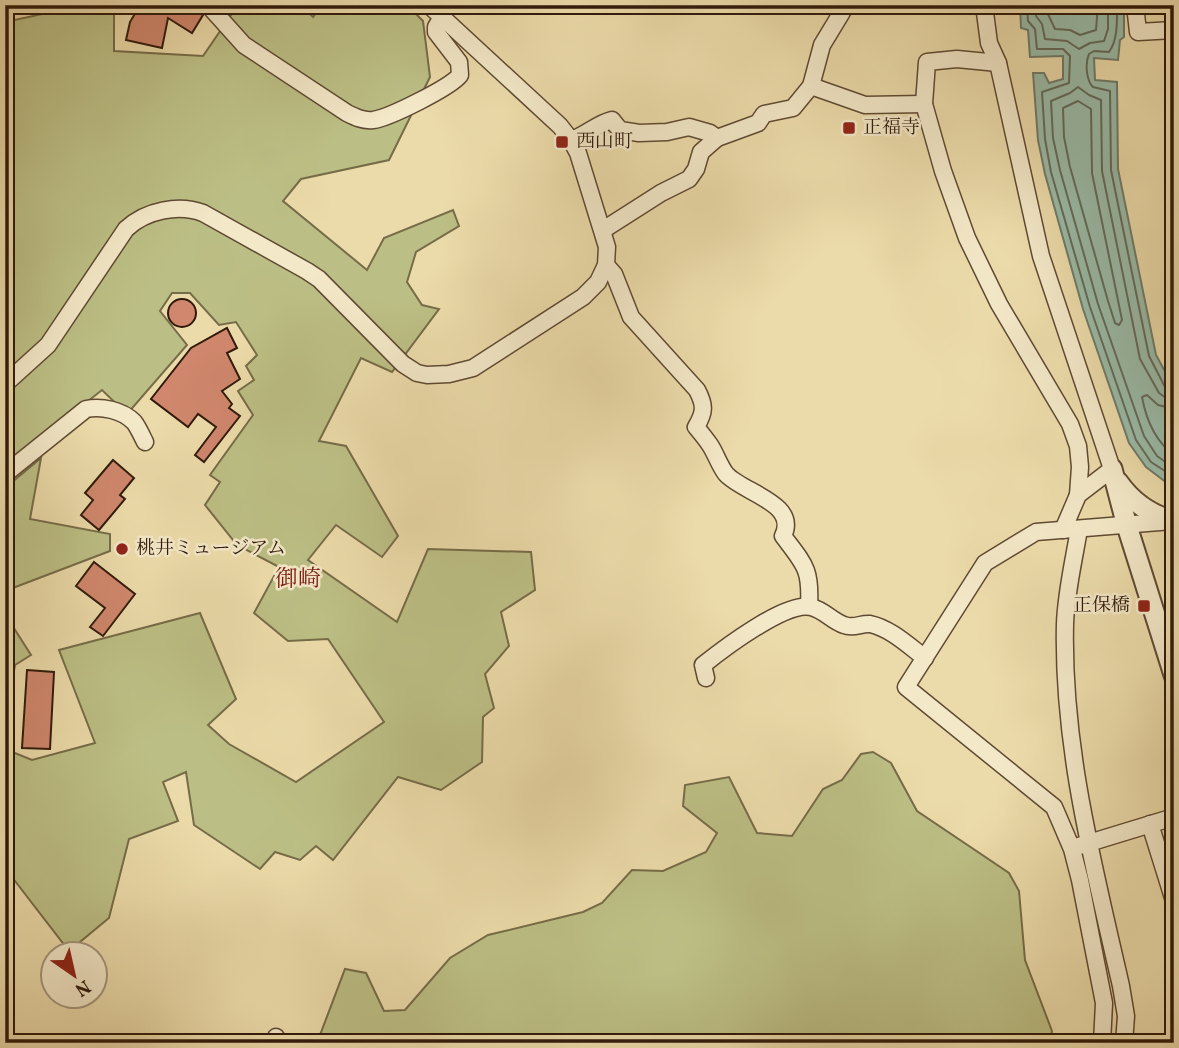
<svg xmlns="http://www.w3.org/2000/svg" width="1179" height="1048" viewBox="0 0 1179 1048" font-family="Vollkorn,'Noto Serif JP',serif">
<style>
.green{fill:#bcbf85;stroke:#766c48;stroke-width:2}
.water{fill:#99bba8;stroke:#6f7b69;stroke-width:2}
.lines{fill:none;stroke-linecap:round;stroke-linejoin:round}
.shore{stroke:#646a5a;stroke-width:2}
.building{fill:#d0876d;stroke:#301a0b;stroke-width:2}
.minor-casing{stroke:#5f4a33;stroke-width:19}
.tertiary-casing{stroke:#5f4a33;stroke-width:23}
.minor{stroke:#f3e8c8;stroke-width:16}
.tertiary{stroke:#f3e8c8;stroke-width:19}
.poi-dot{fill:#8f2418;stroke:#f3e8c8;stroke-width:2.5}
.labels{text-anchor:middle;dominant-baseline:central;stroke-width:5;stroke-linejoin:round;paint-order:stroke}
.poi-label{font-size:19px;fill:#301a0b;stroke:#f3e8c8;text-anchor:start}
.quarter-label{font-size:23px;fill:#7a1f14;stroke:#f3e8c8}
</style>
<rect width="100%" height="100%" fill="#ecdbaa"/>
<filter id="stains"><feTurbulence type="fractalNoise" baseFrequency=".00286" numOctaves="4"/><feColorMatrix values="0 0 0 0 .2 0 0 0 0 .09 0 0 0 0 .02 0 0 0 .5 -.17"/></filter>
<radialGradient id="worn" r=".72"><stop offset=".6" stop-color="#630" stop-opacity="0"/><stop offset="1" stop-color="#630" stop-opacity=".3"/></radialGradient>
<g class="green">
<path d="M84,5h30v46l89,5 35,-51h63l12,12 10,-12h84l16,16 7,56 -41,83 -88,19 -18,22 84,69 17,-32 69,-28 6,16 -43,26 -9,30 15,23 17,4 -47,63 -31,-14 -42,83 27,5 52,90 -16,21 -46,-32 -28,35 89,62 31,-73 103,3 4,38 -34,22 8,34 -24,28 9,34 -11,9 -1,45 -41,28 -43,-13 -65,83 -17,-14 -16,14 -25,-8 -15,17 -66,-44 -8,-53 -23,10 15,39 -49,18 -20,79 -40,33 -64,-83v-119l27,11 63,-17 -36,-93 141,-37 36,86 -28,26 21,19 67,38 88,-60 -56,-83 -40,2 -34,-28 25,-46 -42,-22 -32,-40 15,-23 -10,-7 43,-60 -15,-24 16,-11 -8,-14 11,-11 -21,-33 -17,3 -29,-32h-18l-12,18 27,34 -60,69 -25,-24 -97,77v-445z"/>
<path d="M41,458l-11,61 80,15v17l-105,40v-103z"/>
<path d="M5,614l26,41 -16,10 -10,56z"/>
<path d="M873,752l18,11 26,48 92,62 10,18 6,69 27,71 -2,12h-733l28,-74 21,4 18,38 21,-1 45,-52 38,-23 95,-23 19,-9 30,-33 31,1 43,-19 11,-19 -34,-27 2,-21 44,-8 28,56 35,3 31,-47 19,-9 19,-26z"/>
</g>
<path class="water" d="M1020,5h104v32l-4,3 -2,20 -24,-2 1,22 22,2 1,87 38,186 18,33v96l-7,-1 -21,-16 -17,-24 -46,-134 -38,-135 -7,-34 -5,-67h11l5,10 14,-4v-23l-33,1 -2,-27 -7,-2z"/>
<g class="lines">
<g class="shore">
<path d="M1027,5l1,16 7,8 2,20h26l7,7 -1,27 -27,9 3,47 6,33 39,135 46,133 15,22 23,15"/>
<path d="M1036,5v11l6,8 3,15 22,2 12,8 11,-6 14,-2 4,-12v-24"/>
<path d="M1046,5l1,7 8,17 15,1 10,5 16,-5 2,-25"/>
<path d="M1117,5c0,16 1,35 -8,47l-15,-1 -5,3c-4,9 -3,26 4,33l17,4 1,79 38,186 16,31 9,3"/>
<path d="M1078,101l13,8 1,64 30,147 -3,5 -4,-2 -7,-22 -38,-134 -6,-30 -1,-29z"/>
<path d="M1174,399l-8,-1 -7,-5 -19,-34 -38,-188 -1,-71 -12,-5 -11,-8 -8,6 -19,8 2,37 7,32 38,134 46,132 13,20 17,12"/>
<path d="M1174,409l-16,-4 -11,-10 -5,2c4,22 13,44 32,58"/>
</g>
</g>
<g class="building">
<path d="M140,5h49l14,10 -11,18 -24,-15 -6,30 -36,-8 4,-18z"/>
<circle cx="182" cy="313" r="14"/>
<path d="M227,328l10,20 -10,5 13,26 -18,12 10,13 -3,4 11,8 -36,46 -9,-7 21,-28 -18,-13 -10,13 -37,-28 40,-51z"/>
<path d="M113,460l21,18 -14,17 5,4 -26,31 -18,-15 12,-15 -8,-7z"/>
<path d="M94,562l41,32 -32,42 -13,-9 15,-19 -29,-22z"/>
<path d="M27,670l27,2 -4,77 -28,-1z"/>
</g>
<g class="lines">
<g class="minor-casing">
<g id="minor">
<path d="M208,5l36,40 103,68c8,4 16,8 26,7 16,-2 78,-33 87,-45l-1,-13 -23,-30v-5l6,-10"/>
<path d="M984,5l5,38 9,20 43,193 71,213 -34,26 -15,35"/>
<path d="M1135,5l3,27 36,-2"/>
<path d="M998,63l-41,-4 -30,3 -3,42 19,67 24,67 32,66 71,120 8,22 2,21 -2,28"/>
<path d="M811,86l54,19 59,-1"/>
<path d="M571,140c16,-5 25,-16 41,-20l8,10 19,3 28,-1 22,-5 21,6 7,5"/>
<path d="M603,230l58,-37 28,-14 7,-10 5,-17 16,-14 41,-15 6,-9 29,-6 18,-22 11,-41 20,-33v-7"/>
<path d="M606,265l8,9 17,43 66,73c8,15 8,22 -1,37 5,6 10,12 14,18 6,9 9,20 16,29 17,19 73,29 57,62 22,29 28,33 26,70"/>
<path d="M5,384l43,-39 78,-116c20,-19 53,-25 77,-16l104,58 12,8 84,85 14,9 10,2 22,-1 24,-6 110,-71 15,-15 8,-17 1,-18 -29,-94 -7,-13 -11,-14 -131,-121"/>
<path d="M5,474l81,-65c16,-3 36,1 48,13 4,5 8,14 11,20"/>
<path d="M1079,529c-5,31 -13,63 -14,95 -3,123 29,243 56,362l5,30 -2,27"/>
<path d="M706,678l-3,-13c20,-16 83,-64 108,-58 13,3 21,14 33,18 10,4 17,-2 26,-1 20,4 39,22 55,34"/>
<path d="M1150,824l24,77"/>
<path d="M1079,846l95,-29"/>
<path d="M274,1043l2,-6"/>
<path d="M1102,1043l2,-40 -24,-123 -8,-31 -18,-42 -148,-120 79,-124 51,-31 136,-11"/>
</g>
</g>
<g class="tertiary-casing">
<g id="tertiary">
<path d="M1112,469l15,57 47,149"/>
<path d="M1118,482c14,20 32,33 56,39"/>
</g>
</g>
<use href="#minor" class="minor"/>
<use href="#tertiary" class="tertiary"/>
</g>
<g class="poi-dot">
<rect x="842" y="121" width="14" height="14" rx="3.5"/>
<rect x="555" y="135" width="14" height="14" rx="3.5"/>
<circle cx="122" cy="549" r="7"/>
<rect x="1137" y="599" width="14" height="14" rx="3.5"/>
</g>
<g class="labels">
<g class="poi-label">
<text x="863" y="128">正福寺</text>
<text x="576" y="142">西山町</text>
<text x="136" y="549">桃井ミュージアム</text>
<text x="1130" y="606" text-anchor="end">正保橋</text>
</g>
<g class="quarter-label">
<text x="298" y="580">御崎</text>
</g>
</g>
<rect width="1179" height="1048" fill="none" stroke="#ecdbaa" stroke-width="28"/>
<rect x="7" y="7" width="1165" height="1034" fill="none" stroke="#301a0b" stroke-width="3.5"/>
<rect x="14" y="14" width="1151" height="1020" fill="none" stroke="#301a0b" stroke-width="2"/>
<g transform="translate(74 975) rotate(146)"><circle r="33" fill="#f3e8c8" stroke="#a5967c" stroke-width="2"/>
<path d="M0-5L12 26L0 18L-12 26Z" fill="#8f2418"/>
<text y="-10" font-size="19" font-weight="bold" text-anchor="middle" fill="#301a0b">N</text>
</g>
<rect width="100%" height="100%" filter="url(#stains)"/>
<rect width="100%" height="100%" fill="url(#worn)"/>
</svg>
